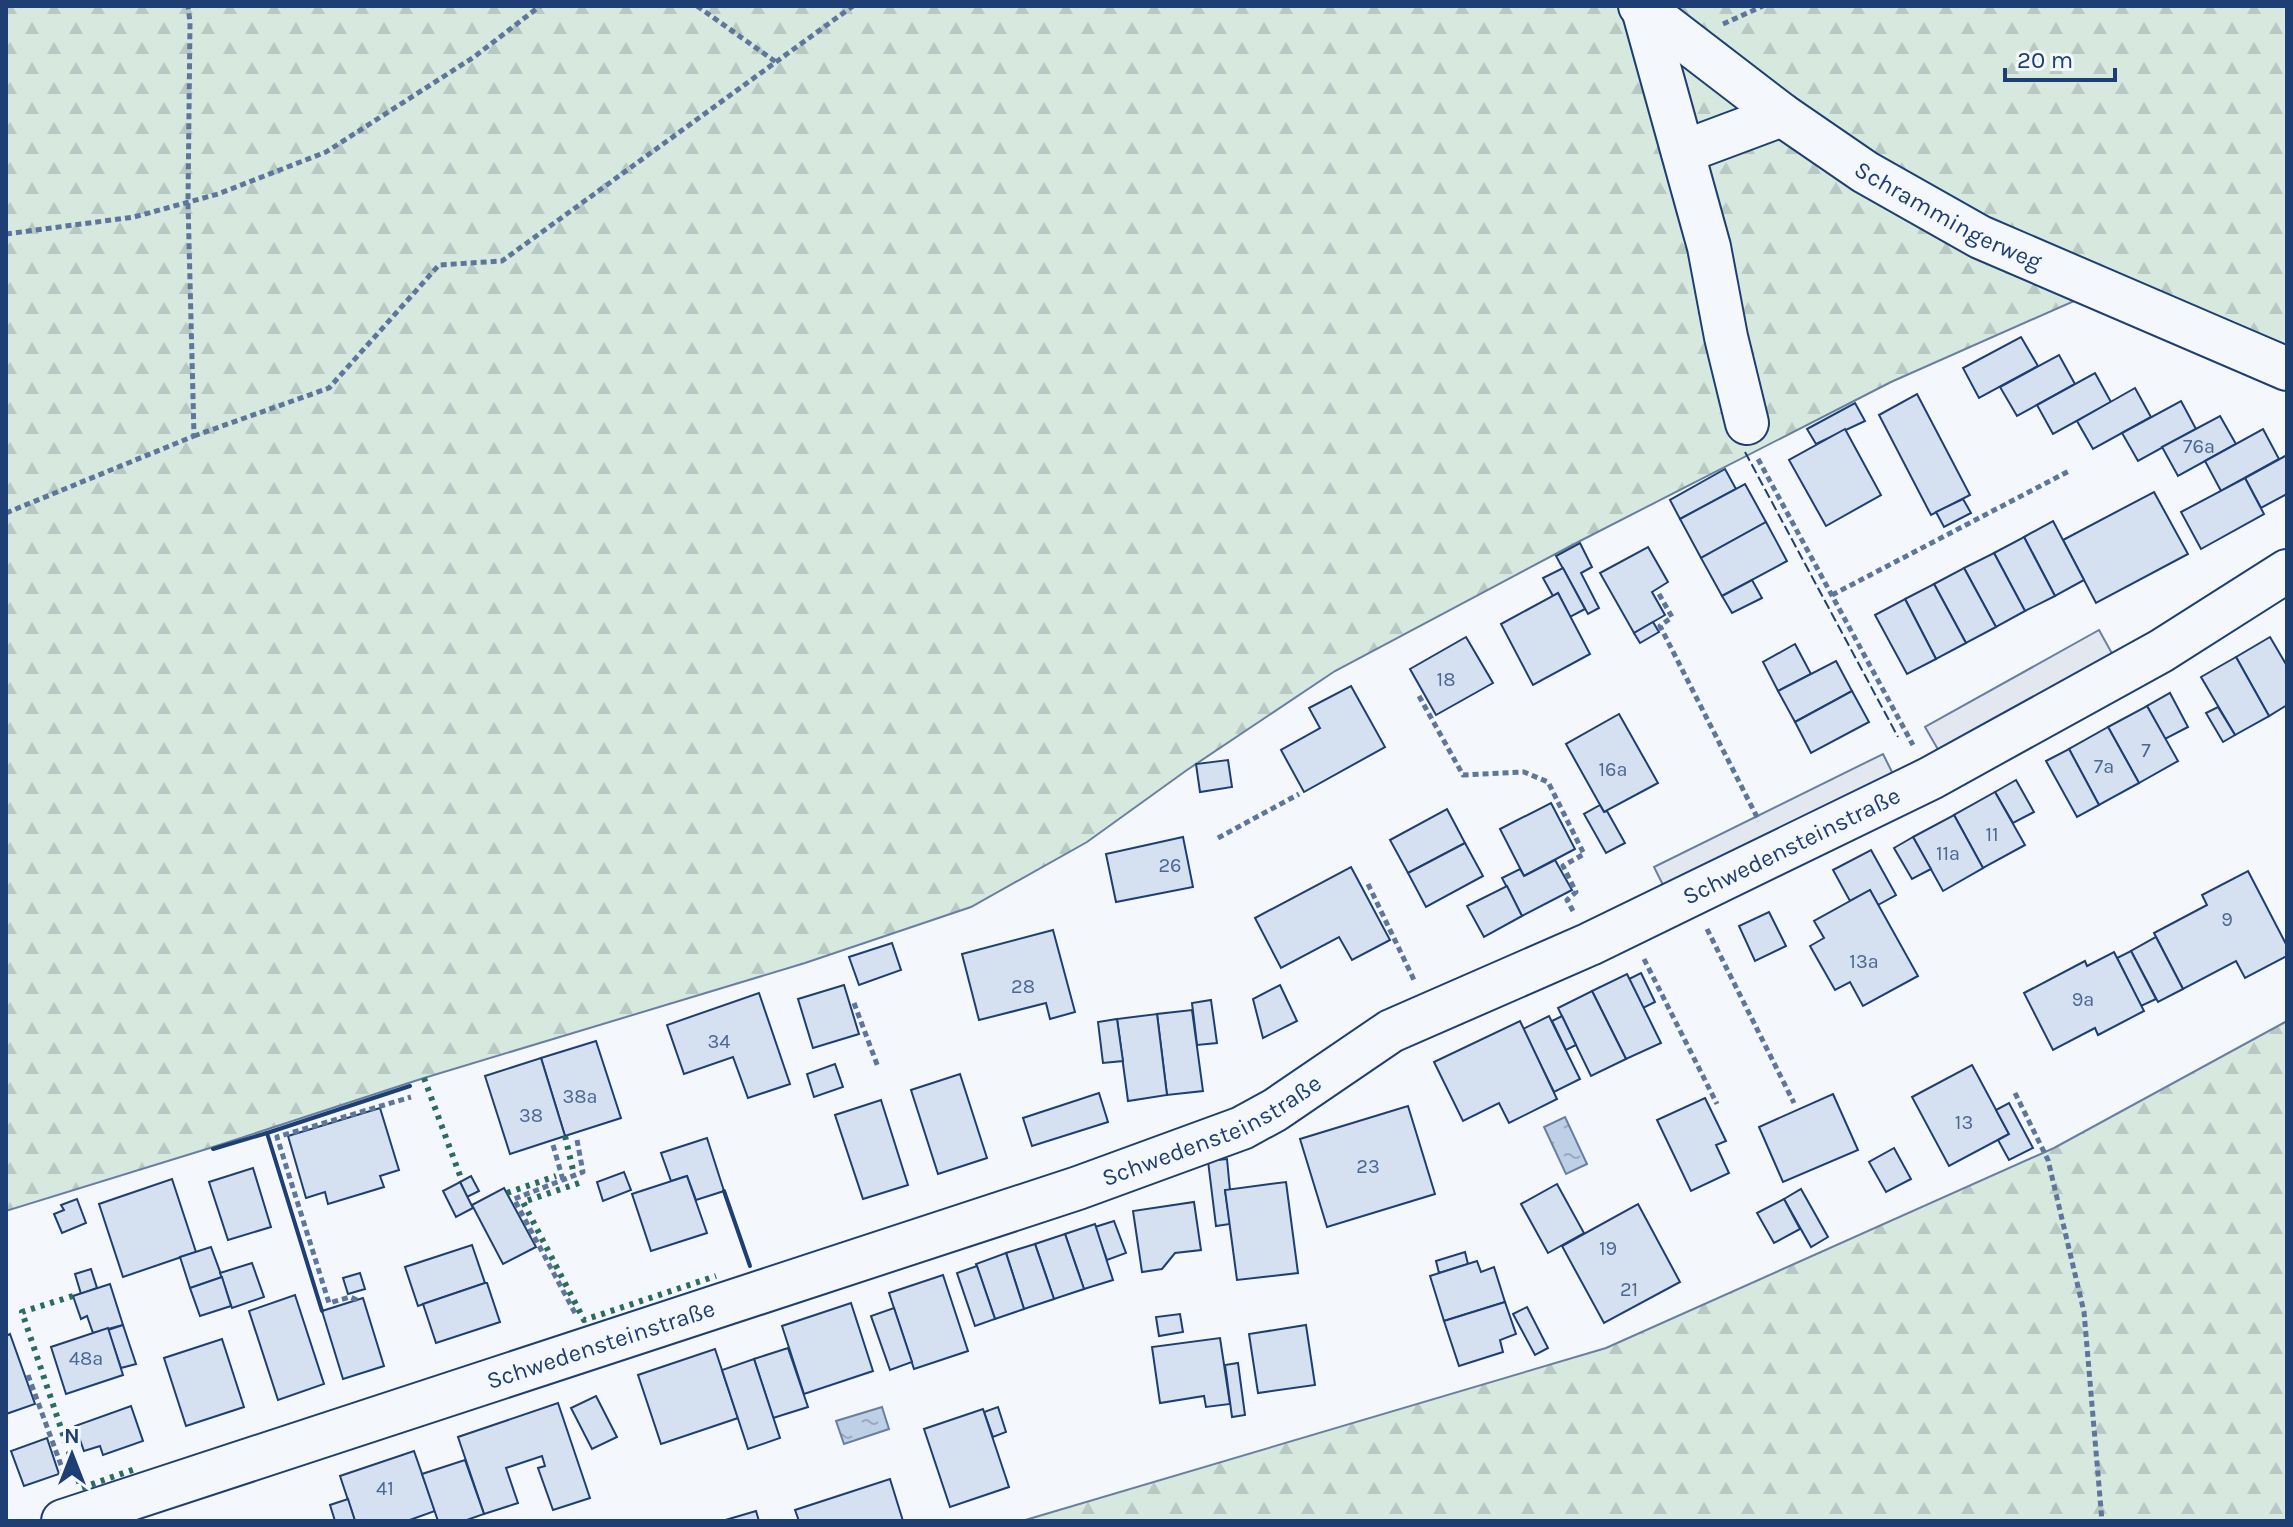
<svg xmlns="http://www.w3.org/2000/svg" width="2293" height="1527" viewBox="0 0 2293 1527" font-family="Karla,sans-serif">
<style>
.forest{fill:url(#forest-firs);stroke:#687fa3;stroke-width:2}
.parking{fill:#e3e8f0;stroke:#687fa3;stroke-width:2}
.water{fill:url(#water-ripples);stroke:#687fa3;stroke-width:2}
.building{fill:#d5e0f0;stroke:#1d3f73;stroke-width:2}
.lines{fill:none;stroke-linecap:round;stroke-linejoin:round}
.minor-casing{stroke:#1d3f73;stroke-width:46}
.path{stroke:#5e769c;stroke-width:5;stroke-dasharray:6 4;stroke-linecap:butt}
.minor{stroke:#f4f7fb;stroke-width:42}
.hedge{stroke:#2c6c60;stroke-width:6;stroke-dasharray:4 6;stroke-linecap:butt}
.fence{stroke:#1d3f73;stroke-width:2;stroke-dasharray:10 4;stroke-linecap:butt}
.wall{stroke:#1d3f73;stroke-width:4}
.labels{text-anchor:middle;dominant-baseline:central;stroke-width:6;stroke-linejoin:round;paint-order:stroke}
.number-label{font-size:20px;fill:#4b6792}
.street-label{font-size:24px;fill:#1d3f73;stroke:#f4f7fb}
</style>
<defs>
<pattern id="forest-firs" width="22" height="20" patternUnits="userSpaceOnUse" patternTransform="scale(2)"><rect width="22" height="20" fill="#d7e8df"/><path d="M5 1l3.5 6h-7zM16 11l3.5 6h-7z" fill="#b8c8c3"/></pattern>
<pattern id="water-ripples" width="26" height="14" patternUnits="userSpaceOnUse" patternTransform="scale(2)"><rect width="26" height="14" fill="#bed0e5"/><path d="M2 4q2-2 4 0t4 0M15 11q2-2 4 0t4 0" fill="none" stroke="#9aaabe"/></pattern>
</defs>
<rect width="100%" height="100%" fill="#f4f7fb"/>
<g class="forest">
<path d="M6,6h2281v339l-161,-67 -235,104 -311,159 -245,130 -148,99 -100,72 -116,65 -166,56 -381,115 -214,70 -204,63z"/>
<path d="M2287,1021v500h-1265l584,-173 448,-200z"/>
</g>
<g class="parking">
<path d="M2099,630l15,27 -174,96 -15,-26z"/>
<path d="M1883,754l13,26 -229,113 -13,-26z"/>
</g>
<g class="water">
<path d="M1565,1117l22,47 -21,10 -22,-47z"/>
<path d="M882,1407l7,22 -45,15 -8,-23z"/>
</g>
<g class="building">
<path d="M2021,337l17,29 -59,32 -16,-30z"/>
<path d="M2059,355l16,29 -58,32 -17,-29z"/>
<path d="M2095,373l16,29 -58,32 -16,-29z"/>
<path d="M2135,388l16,29 -58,32 -16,-28z"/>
<path d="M1917,394l53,101 -39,20 -52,-100z"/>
<path d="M2181,401l15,28 -58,32 -16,-28z"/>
<path d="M1855,403l10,18 -49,23 -9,-15z"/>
<path d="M2220,416l16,28 -58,32 -16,-29z"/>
<path d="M1845,429l36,66 -55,31 -37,-66z"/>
<path d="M2263,429l16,30 -58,32 -16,-30z"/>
<path d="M2287,455v39l-26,14 -16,-30z"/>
<path d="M1725,469l11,20 -56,30 -10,-19z"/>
<path d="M2245,478l19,36 -63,35 -20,-37z"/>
<path d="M1745,484l21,38 -65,36 -21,-39z"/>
<path d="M2154,492l34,62 -92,49 -33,-63z"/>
<path d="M1963,499l8,14 -27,14 -8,-15z"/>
<path d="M2053,521l31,59 -29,16 -31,-59z"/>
<path d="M1766,522l21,39 -65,35 -21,-38z"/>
<path d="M2024,537l31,59 -30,15 -31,-58z"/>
<path d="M1580,543l12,24 -11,6 18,35 -11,6 -32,-58z"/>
<path d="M1648,547l20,35 -16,10 13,23 -31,18 -34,-60z"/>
<path d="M1994,553l31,58 -29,16 -32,-59z"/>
<path d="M1563,568l22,41 -15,8 -12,-24 -5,3 -10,-18z"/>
<path d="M1964,568l32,59 -30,16 -32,-59z"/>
<path d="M1752,580l10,18 -30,15 -10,-17z"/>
<path d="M1934,584l32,59 -30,16 -31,-60z"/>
<path d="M1558,593l32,61 -57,31 -32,-61z"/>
<path d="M1905,599l31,60 -29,15 -32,-59z"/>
<path d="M1653,622l6,10 -19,11 -6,-10z"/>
<path d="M1466,637l27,46 -57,32 -26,-46z"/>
<path d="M2270,637l17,29v39l-18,11 -33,-59z"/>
<path d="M1795,644l16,30 -33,17 -15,-29z"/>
<path d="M2236,657l33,59 -34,19 -34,-58z"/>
<path d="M1836,661l16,30 -57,31 -17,-31z"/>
<path d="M1351,686l34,61 -81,45 -23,-42 39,-22 -11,-20z"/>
<path d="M1852,691l17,31 -58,31 -16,-31z"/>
<path d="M2170,693l18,34 -23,12 -18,-33z"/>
<path d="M2147,706l31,55 -39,22 -31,-56z"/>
<path d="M2218,707l17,28 -12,7 -17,-29z"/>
<path d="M1619,714l39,69 -54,29 -38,-68z"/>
<path d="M2108,727l31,56 -40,22 -30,-56z"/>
<path d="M2069,749l30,56 -22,12 -31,-56z"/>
<path d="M1228,760l4,27 -32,5 -4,-28z"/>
<path d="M2016,780l18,32 -21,11 -18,-31z"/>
<path d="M1995,792l30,53 -42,23 -29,-53z"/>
<path d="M1551,803l24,46 -51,27 -24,-47z"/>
<path d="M1600,805l4,7 3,-1 18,32 -19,10 -22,-39z"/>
<path d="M1447,809l18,34 -57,30 -18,-33z"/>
<path d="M1954,815l29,53 -40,23 -30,-54z"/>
<path d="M1183,837l10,50 -77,15 -10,-48z"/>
<path d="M1913,837l18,32 -19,10 -18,-31z"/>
<path d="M1465,843l18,33 -57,31 -18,-34z"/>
<path d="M1871,850l25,45 -18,10 -8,-15 -20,11 -17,-31z"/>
<path d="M1555,860l17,30 -50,26 -20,-38 18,-9 4,7z"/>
<path d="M1351,867l39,73 -38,20 -13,-23 -58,31 -26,-50z"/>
<path d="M2248,871l39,75v10l-42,22 -9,-17 -53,28 -29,-56 53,-28 -5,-10z"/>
<path d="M1507,886l15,30 -38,21 -17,-31z"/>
<path d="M1870,890l48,86 -55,30 -13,-24 -15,8 -25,-44 14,-8 -10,-17z"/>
<path d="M1769,912l17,34 -31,15 -16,-35z"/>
<path d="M1053,930l22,82 -25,7 -4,-16 -67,17 -17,-66z"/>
<path d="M2156,937l27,52 -25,13 -27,-51z"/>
<path d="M892,943l9,27 -42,15 -10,-28z"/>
<path d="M2131,951l25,48 -15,7 -24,-48z"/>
<path d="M2114,952l30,59 -46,24 -3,-7 -42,22 -29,-57 61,-32 2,5z"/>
<path d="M1641,973l14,29 -12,6 -14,-29z"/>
<path d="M1627,974l34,69 -35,16 -34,-68z"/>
<path d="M844,985l15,49 -46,14 -15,-49z"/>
<path d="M1280,985l17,36 -34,17 -10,-39z"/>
<path d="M1592,991l34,68 -35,17 -33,-68z"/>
<path d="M759,993l31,91 -42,14 -15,-41 -49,17 -17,-49z"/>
<path d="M1211,1000l6,43 -20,2 -5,-42z"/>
<path d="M1192,1010l11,81 -36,4 -10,-81z"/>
<path d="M1157,1014l10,81 -39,6 -11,-82z"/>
<path d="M1549,1016l31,63 -26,13 -31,-63z"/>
<path d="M1562,1016l14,29 -10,5 -14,-29z"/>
<path d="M1117,1019l6,42 -20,2 -5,-41z"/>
<path d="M1520,1021l37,78 -48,24 -10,-20 -36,18 -29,-59z"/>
<path d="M596,1041l25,77 -56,18 -24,-78z"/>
<path d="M541,1058l24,78 -55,18 -25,-78z"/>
<path d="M835,1064l8,23 -29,10 -7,-23z"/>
<path d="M1972,1065l37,69 -60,32 -37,-69z"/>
<path d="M960,1074l27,84 -49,16 -27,-84z"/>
<path d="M1099,1093l9,29 -76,24 -9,-28z"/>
<path d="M1833,1094l25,56 -75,32 -24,-55z"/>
<path d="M1705,1098l21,43 -10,4 13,28 -38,18 -34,-71z"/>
<path d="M881,1100l27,85 -45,14 -28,-84z"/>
<path d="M2009,1103l24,45 -24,12 -11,-20 11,-6 -13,-24z"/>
<path d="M1408,1106l27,88 -108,33 -27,-88z"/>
<path d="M380,1108l19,62 -19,6 4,11 -56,17 -3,-12 -19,6 -18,-62z"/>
<path d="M707,1138l17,53 -28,9 -9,-24 -16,5 -10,-28z"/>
<path d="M1894,1148l17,31 -25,13 -17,-30z"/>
<path d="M1227,1159l3,31h-5l5,34 -14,2 -8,-65z"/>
<path d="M253,1168l18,59 -43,13 -19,-58z"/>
<path d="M624,1172l7,18 -28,11 -6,-19z"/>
<path d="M471,1176l8,15 -12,6 -7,-15z"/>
<path d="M687,1176l20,57 -56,18 -19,-57z"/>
<path d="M172,1179l24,73 -73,25 -24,-73z"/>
<path d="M460,1182l13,26 -17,9 -13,-26z"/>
<path d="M1286,1182l12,91 -61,7 -12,-90z"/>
<path d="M1557,1184l27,49 -36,20 -27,-49z"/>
<path d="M504,1188l32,59 -33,17 -31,-59z"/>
<path d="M1801,1189l27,48 -17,10 -27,-48z"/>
<path d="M77,1199l9,24 -24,10 -8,-19 10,-4 -3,-5z"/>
<path d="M1784,1199l16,30 -26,14 -17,-30z"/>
<path d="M1194,1202l7,48 -26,3 -13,16 -20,3 -9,-61z"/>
<path d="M1638,1204l42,78 -76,41 -42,-77z"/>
<path d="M1114,1221l12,32 -19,7 -12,-33z"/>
<path d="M1095,1224l18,56 -29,9 -19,-55z"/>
<path d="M1065,1234l19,55 -30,10 -19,-55z"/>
<path d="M1035,1244l19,55 -30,10 -18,-56z"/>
<path d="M472,1245l13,38 -67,23 -13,-39z"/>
<path d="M211,1247l11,30 -32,11 -10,-31z"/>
<path d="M1465,1252l3,12 -29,9 -3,-12z"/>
<path d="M1006,1253l18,56 -29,10 -19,-55z"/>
<path d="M1477,1261l4,11 13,-5 11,35 -61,19 -14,-45z"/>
<path d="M252,1263l12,34 -32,11 -12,-35z"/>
<path d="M977,1266l18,53 -20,7 -18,-53z"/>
<path d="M91,1269l6,19 -16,6 -6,-20z"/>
<path d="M360,1273l5,16 -17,5 -5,-16z"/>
<path d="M943,1275l25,76 -54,18 -25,-76z"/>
<path d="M222,1277l9,29 -31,10 -10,-28z"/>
<path d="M485,1283h2l13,39 -64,21 -13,-39z"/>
<path d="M110,1284l13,41 -30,8 -6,-17 -6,3 -8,-23z"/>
<path d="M295,1295l29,89 -46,16 -29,-89z"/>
<path d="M363,1298l21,68 -41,13 -21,-68z"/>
<path d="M1505,1302l11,32 -16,6 3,12 -44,14 -15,-45z"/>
<path d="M851,1303l22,68 -69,23 -22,-68z"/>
<path d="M1527,1307l21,41 -13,7 -22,-41z"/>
<path d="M894,1308l18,54 -22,8 -19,-54z"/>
<path d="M1180,1314l3,18 -24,4 -3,-19z"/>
<path d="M123,1325l13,39 -15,4 -13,-38z"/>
<path d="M1306,1325l9,60 -57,8 -9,-59z"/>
<path d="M108,1328l15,47 -57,19 -15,-47z"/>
<path d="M10,1334l25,70 -29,10v-78z"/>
<path d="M1220,1338l10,66 -24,3 -2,-11 -44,7 -8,-56z"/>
<path d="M222,1339l22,68 -58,19 -22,-68z"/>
<path d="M788,1348l20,59 -35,11 -19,-59z"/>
<path d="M715,1349l23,69 -77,26 -23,-69z"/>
<path d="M754,1359l26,79 -32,11 -26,-79z"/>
<path d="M1238,1363l7,52 -13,2 -7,-52z"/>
<path d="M596,1396l21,41 -25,12 -21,-41z"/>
<path d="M558,1403l32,95 -37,12 -15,-42 7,-2 -3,-10 -36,12 12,35 -34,11 -26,-77z"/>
<path d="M131,1406l12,35 -40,14 -3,-9 -16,5 -9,-25z"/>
<path d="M998,1407l8,25 -13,5 -9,-25z"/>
<path d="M983,1409l26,78 -59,20 -26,-78z"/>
<path d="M47,1438l12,36 -35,12 -13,-35z"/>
<path d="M414,1451l21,60 -28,10h-52l-15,-45z"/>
<path d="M465,1460l19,54 -20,7h-26l-16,-47z"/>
<path d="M890,1479l13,42h-104l-4,-11z"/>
<path d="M348,1499l7,22h-20l-5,-16z"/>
<path d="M756,1511l3,10h-37z"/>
</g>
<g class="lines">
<g class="minor-casing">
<g id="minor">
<path id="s1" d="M1640,6l142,109 83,57 115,65 307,132"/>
<path d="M1643,9l66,238 17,90 21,86"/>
<path d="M1683,152l99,-37"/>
<path id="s2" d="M63,1521l1015,-333 164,-60 33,-18 116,-79 199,-87 341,-166 230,-127 126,-80"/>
</g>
</g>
<g class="path">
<path d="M697,6l79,56"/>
<path d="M1723,24l40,-18"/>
<path d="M6,234l128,-17 84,-23 108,-42 148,-95 66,-51"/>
<path d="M194,436l135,-48 110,-123 63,-4 351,-255"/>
<path d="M1758,459l155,286"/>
<path d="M6,513l188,-77 -6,-233 2,-181 -2,-16"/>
<path d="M1659,594l13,23 -12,9 99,195"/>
<path d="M1832,595l237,-124"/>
<path d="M1419,696l44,79 61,-3 24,10 36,72 -21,12 13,26 -9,8 6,11"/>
<path d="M1218,838l81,-44"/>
<path d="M1368,884l46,96"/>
<path d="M1707,929l87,174"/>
<path d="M1644,959l73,145"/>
<path d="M854,1003l24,64"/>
<path d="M2015,1093l33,67 36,152 18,209"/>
<path d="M553,1145l10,35"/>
<path d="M357,1300l-7,-3 -21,6 -52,-166 134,-40"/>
<path d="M575,1313l-61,-114 69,-27 -6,-32"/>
<path d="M28,1375l37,101 -4,2"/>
</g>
<use href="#minor" class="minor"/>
<g class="hedge">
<path d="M424,1078l38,103"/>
<path d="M565,1136l8,34"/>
<path d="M579,1183l-56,19 61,118 132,-44"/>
<path d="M507,1193l49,-17"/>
<path d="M73,1296l-51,16 59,176 57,-20"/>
</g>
<path class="fence" d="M1745,452l153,285"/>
<g class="wall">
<path d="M213,1149l54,-16"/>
<path d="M724,1191l26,75"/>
<path d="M322,1311l-55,-178 143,-47"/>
</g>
</g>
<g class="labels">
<g class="number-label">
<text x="2199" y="446">76a</text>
<text x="1446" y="679">18</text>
<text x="2146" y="750">7</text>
<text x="2104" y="766">7a</text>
<text x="1613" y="769">16a</text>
<text x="1992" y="834">11</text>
<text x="1948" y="853">11a</text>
<text x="1170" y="865">26</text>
<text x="2227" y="919">9</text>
<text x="1864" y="961">13a</text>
<text x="1023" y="986">28</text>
<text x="2083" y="999">9a</text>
<text x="719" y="1041">34</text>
<text x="580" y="1096">38a</text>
<text x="531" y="1115">38</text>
<text x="1964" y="1122">13</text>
<text x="1368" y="1166">23</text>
<text x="1608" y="1248">19</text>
<text x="1629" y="1289">21</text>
<text x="86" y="1358">48a</text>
<text x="385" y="1488">41</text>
</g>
<g class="street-label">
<text stroke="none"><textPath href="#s1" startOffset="374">Schrammingerweg</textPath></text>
<text stroke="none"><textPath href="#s2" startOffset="1862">Schwedensteinstraße</textPath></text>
<text stroke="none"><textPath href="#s2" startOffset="1214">Schwedensteinstraße</textPath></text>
<text stroke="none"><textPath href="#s2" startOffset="566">Schwedensteinstraße</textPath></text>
</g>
</g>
<rect width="2293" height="1527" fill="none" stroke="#1d3f73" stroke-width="16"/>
<g transform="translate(72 1455)" stroke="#f4f7fb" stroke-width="6" paint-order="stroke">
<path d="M0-6L14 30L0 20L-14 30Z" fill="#1d3f73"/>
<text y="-12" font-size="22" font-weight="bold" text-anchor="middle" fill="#1d3f73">N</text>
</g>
<path d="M2005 68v12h110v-12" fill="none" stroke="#1d3f73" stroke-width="4"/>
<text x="2017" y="68" font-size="24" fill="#1d3f73" stroke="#f4f7fb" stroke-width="6" paint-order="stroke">20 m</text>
</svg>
